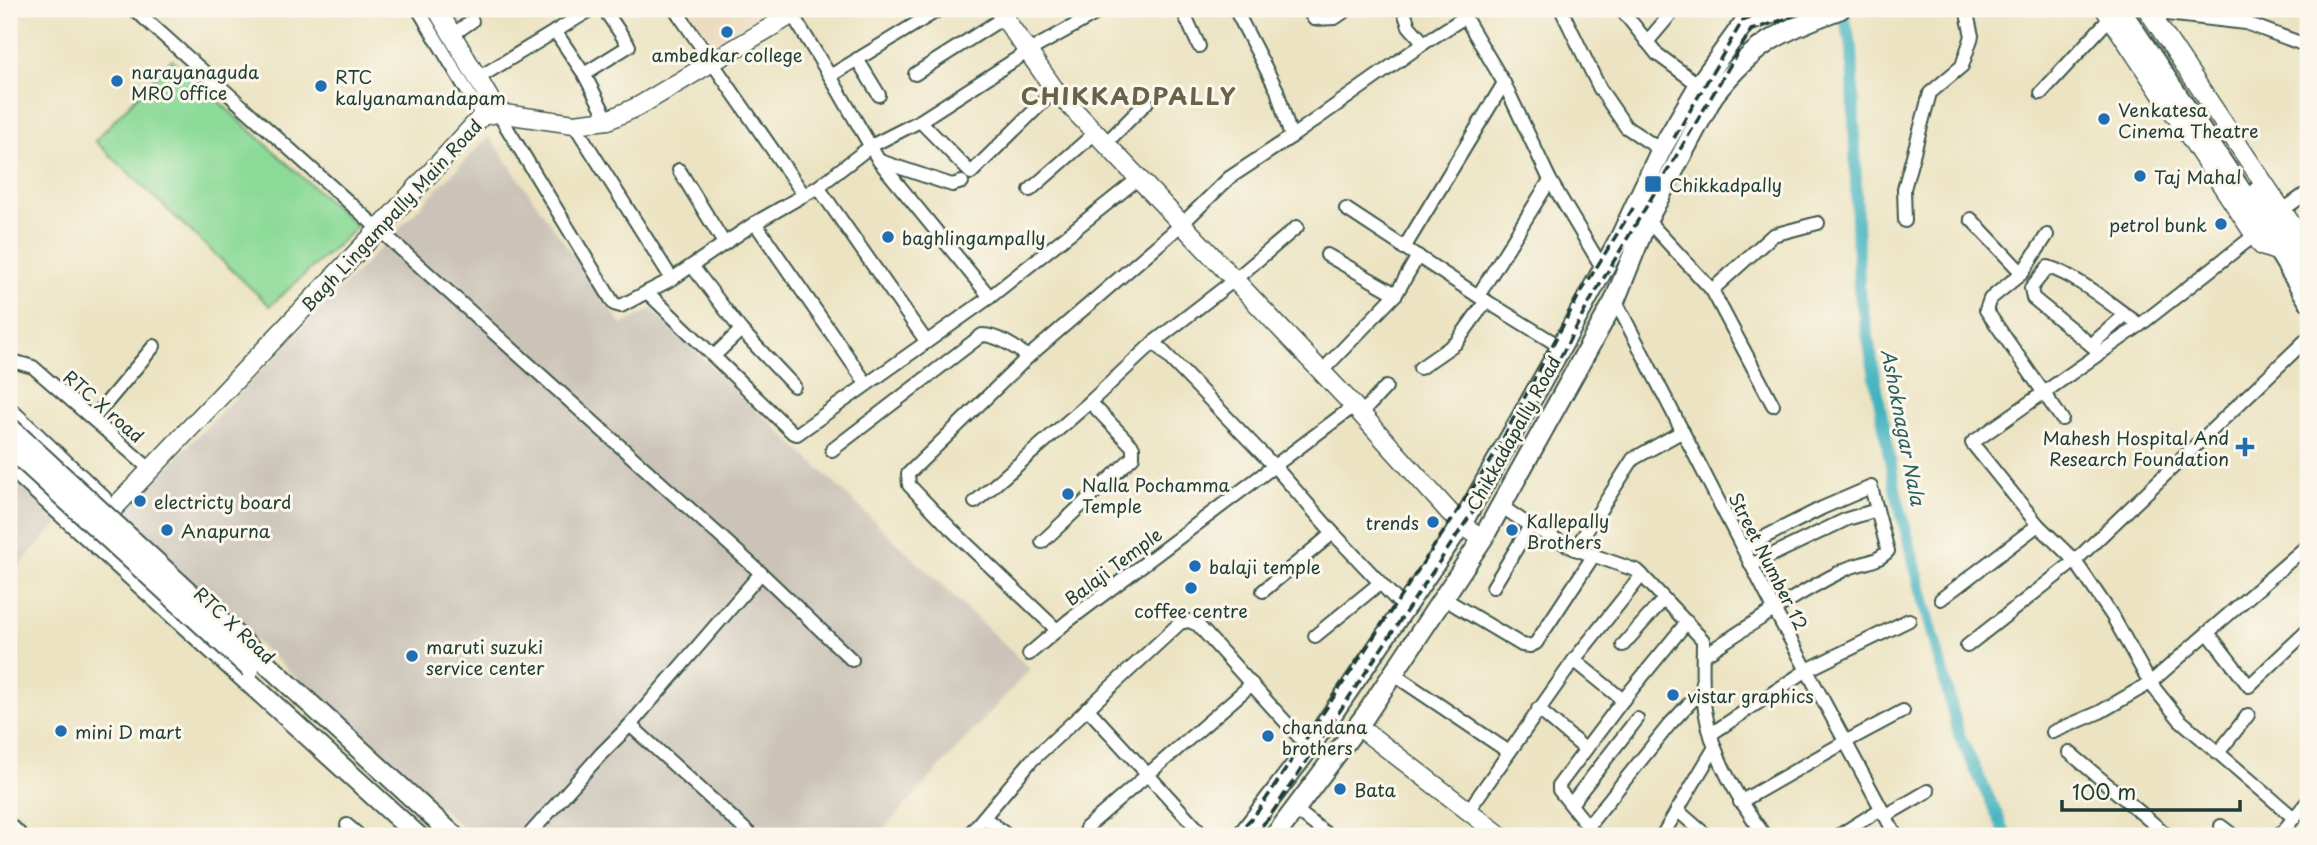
<svg xmlns="http://www.w3.org/2000/svg" width="2317" height="845" viewBox="0 0 2317 845" font-family="'Playpen Sans',sans-serif">
<style>
.built{fill:#ebd8ba}
.industrial{fill:#cbc3b8}
.green{fill:#8cda98;stroke:#568c66;stroke-width:2}
.lines{fill:none;stroke-linecap:round;stroke-linejoin:round}
.canal{stroke:#43b2bf;stroke-width:12}
.street-casing{stroke:#3e5649;stroke-width:16}
.secondary-casing{stroke:#3e5649;stroke-width:21}
.primary-casing{stroke:#3e5649;stroke-width:23}
.street{stroke:#fff;stroke-width:12}
.secondary{stroke:#fff;stroke-width:18}
.primary{stroke:#fff;stroke-width:19}
.rail{stroke:#1f3d34;stroke-width:3.5;stroke-dasharray:10 5;stroke-linecap:butt}
.primary-bridge-casing{stroke:#3e5649;stroke-width:23;stroke-linecap:butt}
.primary-bridge{stroke:#fff;stroke-width:19}
.poi-dot{fill:#1f6fb2;stroke:#fbf7ec;stroke-width:2.5}
.labels{text-anchor:middle;dominant-baseline:central;stroke-width:6;stroke-linejoin:round;paint-order:stroke}
.poi-label{font-size:18px;fill:#1f3d34;stroke:#fbf7ec;text-anchor:start}
.street-label{font-size:18px;fill:#1f3d34;stroke:#fbf7ec}
.water-label{font-size:19px;font-style:italic;fill:#2a605e;stroke:#fbf7ec}
.district-label{font-size:24px;font-weight:bold;letter-spacing:2px;fill:#67624a;stroke:#fbf7ec}
</style>
<rect width="100%" height="100%" fill="#fbf7ec"/>
<filter id="ink" filterUnits="userSpaceOnUse"><feTurbulence type="fractalNoise" baseFrequency=".0143" numOctaves="2"/><feDisplacementMap in="SourceGraphic" scale="14" xChannelSelector="R" yChannelSelector="G"/><feConvolveMatrix kernelMatrix="1 2 1 2 8 2 1 2 1" color-interpolation-filters="sRGB"/></filter>
<filter id="wash" filterUnits="userSpaceOnUse"><feTurbulence type="fractalNoise" baseFrequency=".00686" numOctaves="4" result="noise"/><feDisplacementMap in="SourceGraphic" scale="28" xChannelSelector="R" yChannelSelector="G"/><feGaussianBlur stdDeviation="1.57" result="paint"/><feColorMatrix in="noise" values="0 0 0 0 0 0 0 0 0 0 0 0 0 0 0 0 0 1.4 0 .05"/><feComposite in="paint" operator="in"/></filter>
<g filter="url(#wash)">
<rect width="100%" height="100%" fill="#ebe3c1"/>
<path class="built" d="M684,9h107l-75,47z"/>
<g class="industrial">
<path d="M489,136l133,189 29,-16 379,360 -153,167h-405l-262,-236 -89,-85z"/>
<path d="M9,471l52,49 -52,56z"/>
</g>
<path class="green" d="M172,59l185,168 -87,79 -175,-165z"/>
<g class="lines">
<path class="canal" d="M1842,9l10,39 7,241 37,204 63,242 48,101"/>
</g>
</g>
<g filter="url(#ink)">
<g class="lines">
<g class="street-casing">
<g id="street">
<path d="M134,9l627,564 91,87"/>
<path d="M418,9l64,107"/>
<path d="M675,9l129,186"/>
<path d="M940,9l-110,67 49,85 111,136"/>
<path d="M1182,9l17,37"/>
<path d="M1235,9l42,81 14,47"/>
<path d="M1307,9l7,10 21,-1 13,-9"/>
<path d="M1403,9l6,17 15,17"/>
<path d="M1460,9l44,74 46,97 53,89"/>
<path d="M1561,9l39,80 26,38 35,23"/>
<path d="M1621,9l36,45 42,31"/>
<path d="M1730,9l28,9"/>
<path d="M2149,12l97,11 62,23"/>
<path d="M792,14l38,62"/>
<path d="M555,31l29,43 24,46"/>
<path d="M452,35l20,-14"/>
<path d="M1647,42l28,-33"/>
<path d="M857,59l22,36"/>
<path d="M584,74l45,-28 -25,-37"/>
<path d="M915,74l88,-56"/>
<path d="M478,78l114,-69"/>
<path d="M2041,93l70,-76"/>
<path d="M498,113l116,191 7,2 26,-14 146,141 4,1 193,-137 149,-119"/>
<path d="M920,121l51,52 84,-83"/>
<path d="M574,124l98,155"/>
<path d="M1105,144l42,-42"/>
<path d="M880,161l72,24 10,-3"/>
<path d="M679,170l45,73"/>
<path d="M818,187l108,154"/>
<path d="M1030,190l65,-57"/>
<path d="M1346,209l132,87 83,51"/>
<path d="M2283,210l25,-18"/>
<path d="M1971,219l51,54"/>
<path d="M1647,220l65,70 61,115"/>
<path d="M1905,221l-1,-32 26,-96 32,-27 10,-30 -6,-27"/>
<path d="M755,223l111,160"/>
<path d="M2047,235l-25,38 -32,26 -4,11 76,109"/>
<path d="M2255,235l-115,90 -168,118 66,82 37,36 38,56 37,66 30,37 114,98"/>
<path d="M1404,248l100,-165"/>
<path d="M1327,255l69,39"/>
<path d="M692,266l49,64"/>
<path d="M1712,290l61,-55 45,-12"/>
<path d="M647,292l25,-13 83,-56 63,-36 53,-41 49,-25 107,-69 77,-43"/>
<path d="M1478,296l72,-116"/>
<path d="M1615,300l159,309 122,227"/>
<path d="M1154,342l121,125 58,66 72,76"/>
<path d="M2091,345l34,-30"/>
<path d="M2101,353l-68,-55 -2,-10 17,-21c28,8 67,41 92,58"/>
<path d="M715,355l26,-25 53,56"/>
<path d="M9,360l24,7 118,103"/>
<path d="M1420,368l36,-25 30,-42"/>
<path d="M1321,372l75,-78 22,-38"/>
<path d="M1361,414l25,-27"/>
<path d="M93,419l61,-73"/>
<path d="M832,450l150,-115c15,0 35,13 46,22"/>
<path d="M975,502l115,-100 64,-60 79,-61 64,-54"/>
<path d="M1501,506l29,20 45,23 63,22 65,69c0,23 -2,47 2,70 7,46 33,89 60,126"/>
<path d="M1042,542l91,-85v-10l-43,-45"/>
<path d="M1575,549l58,-90 50,-28"/>
<path d="M1751,565l96,-46 30,-9"/>
<path d="M1493,587l37,-61"/>
<path d="M1263,591l70,-58"/>
<path d="M1443,598l79,47 8,1 6,-3 58,-88"/>
<path d="M1941,599l97,-74"/>
<path d="M1057,630l-107,-102 -41,-43 -1,-11 120,-117 153,-132 48,-47 62,-41 133,-94 41,-26"/>
<path d="M2209,634l40,52 59,-56"/>
<path d="M1315,636l65,-53"/>
<path d="M1623,645l41,-46"/>
<path d="M1967,646l108,-85 233,-223"/>
<path d="M1029,654l39,-33 286,-215"/>
<path d="M1703,656c46,-30 91,-61 141,-86 15,-8 32,-6 44,-19l-17,-64 -49,21 -79,40"/>
<path d="M1574,660l68,-85"/>
<path d="M1393,674l116,78"/>
<path d="M1087,708l117,128"/>
<path d="M1538,709l47,40"/>
<path d="M630,725l122,111"/>
<path d="M2053,732l47,-20 50,-29 158,-138"/>
<path d="M1711,734l96,-64 102,-50"/>
<path d="M2069,752l99,84"/>
<path d="M2218,753l30,-38"/>
<path d="M1740,802l105,-60 58,-31"/>
<path d="M1571,804l66,-85"/>
<path d="M1296,810l33,26"/>
<path d="M1677,810l30,26"/>
<path d="M1468,811l106,-151 49,40"/>
<path d="M1885,816l43,-25"/>
<path d="M985,818l23,18"/>
<path d="M9,824l13,12"/>
<path d="M347,825l13,11"/>
<path d="M1588,826l81,-101 34,-36"/>
<path d="M2221,826l13,10"/>
<path d="M1086,828l166,-144"/>
<path d="M528,836l73,-82 29,-29 131,-152"/>
<path d="M968,836l63,-75 149,-138 9,-2 9,4 111,123"/>
<path d="M1596,836l-37,-46v-5l64,-85 64,-78"/>
<path d="M1662,836l53,-89"/>
<path d="M1838,836l43,-27"/>
<path d="M2279,836l29,-35"/>
</g>
</g>
<g class="secondary-casing">
<g id="secondary">
<path d="M437,9l61,104"/>
<path d="M998,9l57,81 299,316 107,119 22,13"/>
<path d="M2105,9l157,237 17,6"/>
<path d="M2147,9l149,222 -4,13"/>
<path d="M97,526l282,-297 103,-113 16,-3 76,11 34,-4 31,-14 162,-97"/>
<path d="M1358,726l143,110"/>
</g>
</g>
<g class="primary-casing">
<g id="primary">
<path d="M2120,9l130,195 58,96"/>
<path d="M2257,192l51,74"/>
<path d="M9,412l93,88"/>
<path d="M9,464l409,372"/>
<path d="M1242,836l67,-88 152,-223 100,-178 60,-111 40,-86 38,-65 45,-62 39,-14"/>
<path d="M1275,836l90,-120 118,-178 132,-238 32,-80 66,-124c40,-52 67,-65 127,-87"/>
</g>
</g>
<use href="#street" class="street"/>
<use href="#secondary" class="secondary"/>
<use href="#primary" class="primary"/>
<g class="rail">
<path d="M1674,138l69,-118 28,-11"/>
<path d="M1235,836l23,-25 234,-352 86,-162 57,-92"/>
<path d="M1252,836l16,-17 235,-353 86,-163 162,-273 65,-21"/>
</g>
<g class="primary-bridge-casing">
<g id="primary-bridge">
<path d="M9,427l445,409"/>
<path d="M9,447l241,221"/>
</g>
</g>
<use href="#primary-bridge" class="primary-bridge"/>
</g>
</g>
<g class="poi-dot">
<circle cx="727" cy="32" r="7"/>
<circle cx="117" cy="81" r="7"/>
<circle cx="321" cy="86" r="7"/>
<circle cx="2104" cy="119" r="7"/>
<circle cx="2140" cy="176" r="7"/>
<rect x="1644" y="175" width="18" height="18" rx="3.5"/>
<circle cx="2221" cy="224" r="7"/>
<circle cx="888" cy="237" r="7"/>
<path d="M2241.5 436.5h7v7h7v7h-7v7h-7v-7h-7v-7h7z"/>
<circle cx="1068" cy="494" r="7"/>
<circle cx="140" cy="501" r="7"/>
<circle cx="1433" cy="522" r="7"/>
<circle cx="167" cy="530" r="7"/>
<circle cx="1512" cy="530" r="7"/>
<circle cx="1195" cy="566" r="7"/>
<circle cx="1191" cy="588" r="7"/>
<circle cx="412" cy="656" r="7"/>
<circle cx="1673" cy="695" r="7"/>
<circle cx="61" cy="731" r="7"/>
<circle cx="1268" cy="736" r="7"/>
<circle cx="1340" cy="789" r="7"/>
</g>
<g class="labels">
<g class="poi-label">
<text x="727" y="54" text-anchor="middle">ambedkar college</text>
<text x="131" y="71">narayanaguda<tspan x="131" dy="21">MRO office</tspan></text>
<text x="335" y="76">RTC<tspan x="335" dy="21">kalyanamandapam</tspan></text>
<text x="2118" y="109">Venkatesa<tspan x="2118" dy="21">Cinema Theatre</tspan></text>
<text x="2154" y="176">Taj Mahal</text>
<text x="1669" y="184">Chikkadpally</text>
<text x="2207" y="224" text-anchor="end">petrol bunk</text>
<text x="902" y="237">baghlingampally</text>
<text x="2229" y="437" text-anchor="end">Mahesh Hospital And<tspan x="2229" dy="21">Research Foundation</tspan></text>
<text x="1082" y="484">Nalla Pochamma<tspan x="1082" dy="21">Temple</tspan></text>
<text x="154" y="501">electricty board</text>
<text x="1526" y="520">Kallepally<tspan x="1526" dy="21">Brothers</tspan></text>
<text x="1419" y="522" text-anchor="end">trends</text>
<text x="181" y="530">Anapurna</text>
<text x="1209" y="566">balaji temple</text>
<text x="1191" y="610" text-anchor="middle">coffee centre</text>
<text x="426" y="646">maruti suzuki<tspan x="426" dy="21">service center</tspan></text>
<text x="1687" y="695">vistar graphics</text>
<text x="1282" y="726">chandana<tspan x="1282" dy="21">brothers</tspan></text>
<text x="75" y="731">mini D mart</text>
<text x="1354" y="789">Bata</text>
</g>
<g class="street-label">
<text transform="translate(391 215) rotate(-47)">Bagh Lingampally Main Road</text>
<text transform="translate(104 406) rotate(41)">RTC X road</text>
<text transform="translate(1513 433) rotate(-61)">Chikkadapally Road</text>
<text transform="translate(1769 561) rotate(63)">Street Number 12</text>
<text transform="translate(1113 566) rotate(-37)">Balaji Temple</text>
<text transform="translate(235 625) rotate(43)">RTC X Road</text>
</g>
<g class="water-label">
<text transform="translate(1904 427) rotate(79)">Ashoknagar Nala</text>
</g>
<g class="district-label">
<text x="1129" y="95">CHIKKADPALLY</text>
</g>
</g>
<rect width="2317" height="845" fill="none" stroke="#fbf7ec" stroke-width="35"/>
<path d="M2062 800v10h178v-10" fill="none" stroke="#1f3d34" stroke-width="3.5"/>
<text x="2072" y="800" font-size="21" fill="#1f3d34" stroke="#fbf7ec" stroke-width="5" paint-order="stroke">100 m</text>
</svg>
